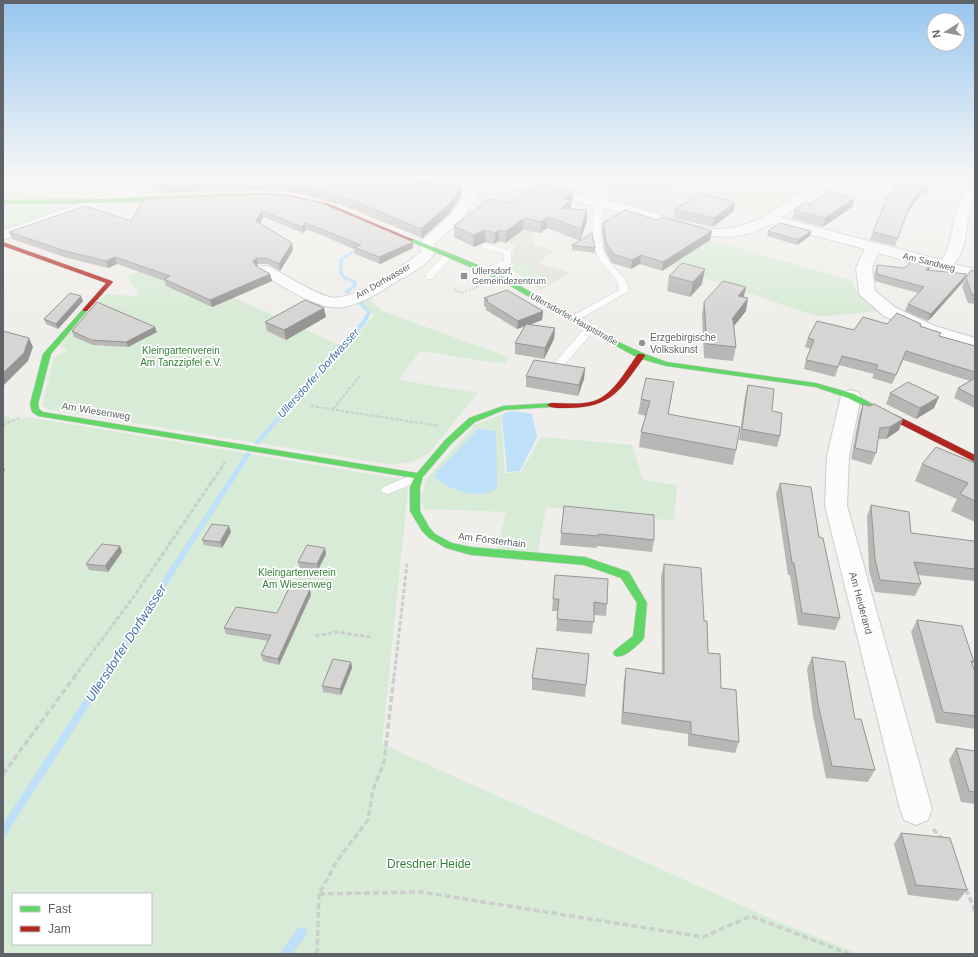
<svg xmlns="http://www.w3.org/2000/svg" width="978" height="957" viewBox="0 0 978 957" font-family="Helvetica,sans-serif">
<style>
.industrial{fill:#dfddda}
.education{fill:#e2e0da}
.green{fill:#d8ebd6;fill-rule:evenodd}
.water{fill:#bfe0f9}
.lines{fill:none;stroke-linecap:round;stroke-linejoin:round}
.stream{fill:#bfe0f9;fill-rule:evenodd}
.lane-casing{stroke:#cbcccc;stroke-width:1}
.street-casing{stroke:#cbcccc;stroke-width:2}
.fast-casing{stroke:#cacacb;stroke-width:1}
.jam-casing{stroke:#cacacb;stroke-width:1}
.path-far3{stroke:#cacfcc;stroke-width:1.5;stroke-dasharray:2.5 1.5;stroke-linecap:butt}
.path-far2{stroke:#cacfcc;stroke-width:2;stroke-dasharray:3.5 1.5;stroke-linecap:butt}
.path-far1{stroke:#cacfcc;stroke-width:3;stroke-dasharray:4.5 2;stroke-linecap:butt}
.path{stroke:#cacfcc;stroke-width:3.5;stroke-dasharray:6 3;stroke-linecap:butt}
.lane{fill:#fdfcfc;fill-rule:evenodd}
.street{fill:#fdfcfc;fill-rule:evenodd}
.fast{fill:#63d668;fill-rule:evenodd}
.jam{fill:#b3261e;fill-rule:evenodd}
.wall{fill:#b8b7b5}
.shaded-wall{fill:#969594}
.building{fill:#d6d5d3;stroke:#969594}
.poi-dot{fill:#919496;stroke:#fff;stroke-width:1.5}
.labels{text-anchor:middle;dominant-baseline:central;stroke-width:3.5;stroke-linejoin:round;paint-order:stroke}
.far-street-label{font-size:9px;fill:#5f6368;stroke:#fff}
.far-poi-label{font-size:9px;fill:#5f6368;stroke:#fff;text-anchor:start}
.poi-label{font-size:10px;fill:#5f6368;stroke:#fff;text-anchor:start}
.park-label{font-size:10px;fill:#348238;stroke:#fff}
.street-label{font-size:10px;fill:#5f6368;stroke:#fff}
.water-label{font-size:11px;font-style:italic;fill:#4174aa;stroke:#fff}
.near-park-label{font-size:12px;fill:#348238;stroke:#fff}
.near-water-label{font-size:13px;font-style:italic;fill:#4174aa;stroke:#fff}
</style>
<rect width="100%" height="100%" fill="#efeeea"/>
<path class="industrial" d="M611,180h34l73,16 -34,26 -72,-21 -7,-18z"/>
<path class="education" d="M488,184h11l74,18 -41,30 3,13 20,5 -17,13 32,10 -29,17 -32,-23 7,-2 -5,-3 4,-17 -55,-12 29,-23 -14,-3z"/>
<g class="green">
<path d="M3,180h137l-137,54z"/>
<path d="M645,180h121l37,9 -36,24 -52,-14 2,-3z"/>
<path d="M710,240l143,41 3,10 21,20 -57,6 -151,-51z"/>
<path d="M156,263l184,82 6,-5 7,1 21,-26 -14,-15 8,-2 14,13 126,46 -3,7 -85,-13 -21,29 79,13 -50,61 -15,7 -20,4 -345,-56 -6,-4 12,-47 14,-8 -10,-5 48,-51 27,2 6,-2 -12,-17z"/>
<path d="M525,263l24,16 -16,4 -24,-16z"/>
<path d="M3,414l12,6 12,-3 374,62 7,10 -26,255 390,175 88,35h-857zM13,894h138v50h-138z"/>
<path d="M501,415l4,58 16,-1 20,-35 91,8 11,35 34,5 -3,36 -128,-14 -8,46 -41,-4 9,-37 -82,-3 -3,-11 6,-20 49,-54z"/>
</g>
<g class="water">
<path d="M512,411l20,3 5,23 -17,34 -13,1 -5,-55 2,-4z"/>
<path d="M478,429l18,2 1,57c-14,13 -53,2 -63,-13z"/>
</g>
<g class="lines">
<g class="stream">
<path d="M356,249l3,1 -16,10v6l-1,1 1,1v6l6,4 7,2 1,5 -8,7 1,1 -2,1 -4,-2 9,-7 -1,-3 -7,-2 -6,-6v-6l1,-1 -1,-1v-7z"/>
<path d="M357,301h4l10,11 -5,11 -107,121h-4l-1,-1 1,-1 107,-121 5,-9 -10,-9z"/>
<path d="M248,452l3,2 -245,381 -3,1v-12l242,-370z"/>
<path d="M302,927l4,1 1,4 -1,4 -14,18h-11l1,-4 16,-22z"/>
</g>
<g class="lane-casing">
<g id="lane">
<path d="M435,180h9l36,8 -4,2 -41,-7z"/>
<path d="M596,201l7,2c-1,17 -6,39 4,55 8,13 20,17 22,33l-56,32 -4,-1 -1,-2 1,-2 50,-28c-1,-13 -11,-18 -18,-28 -10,-13 -11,-47 -5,-61z"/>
<path d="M485,243l26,8v13l-22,9h-6v-4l21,-8v-7l-22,-6 -1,-2z"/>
<path d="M448,252l3,1v4l-19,22h-6v-4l19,-22z"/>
<path d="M590,326l5,3 -1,2 -30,34h-8l-1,-2 1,-2 30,-34z"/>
<path d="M419,472l5,1 1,3 -1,3 -36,15 -5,-1 -2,-3 2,-3z"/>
</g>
</g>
<g class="street-casing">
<g id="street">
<path d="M161,180h20l-2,3 -74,21 -102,36v-9l92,-33z"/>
<path d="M476,180h13l-28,40 -27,24 2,6c-6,14 -24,23 -37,30 -17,11 -35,23 -55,27 -26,5 -63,-23 -86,-35l-3,-3 3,-3h10c16,8 45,27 61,31 23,6 74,-31 92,-45l-1,-9 2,-3 29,-26z"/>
<path d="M490,180c24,0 45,5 69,10 27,6 55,11 83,19 24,8 48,18 73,20 30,1 54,-14 77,-31 15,-11 17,-18 36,-18l-18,17 -29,21 160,42c16,-17 8,-65 34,-72 0,10 -3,15 -6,25 -4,18 -2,36 -15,51l21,5v10l-97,-26 -6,15 3,23 21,17 39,18 40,12v11l-52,-15 -39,-18 -23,-20 -2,-3 -3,-25 9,-19 -94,-25 -20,9 -21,4 -31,-2 -95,-27 -112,-25z"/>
<path d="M851,390l7,2 3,4 -12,60 -2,50 85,303 -4,11 -12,5 -12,-5 -4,-11 -75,-303 2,-50 14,-60 3,-4z"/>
</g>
</g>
<g class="fast-casing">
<g id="fast">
<path d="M259,193l30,2 3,2 -3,2 -30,-2 -159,6 -97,1v-4l97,-1z"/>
<path d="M409,239h4c30,12 61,23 90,38 55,28 105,66 164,85l149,21 38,11 43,23 -4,2h-3l-42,-21 -33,-11 -149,-21 -28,-8 -67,-37 -73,-42 -89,-38z"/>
<path d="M85,308l3,2 -1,1 -36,43 -13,50 1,5 4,3 374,61 28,-33 24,-22 34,-12 51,-3 1,2 -1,2h-3l-47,3 -29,12 -24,22 -28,33 -3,10v24l9,16 6,7 17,9 19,4 114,10 44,15 18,31 -3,35 -2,3c-7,6 -18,18 -27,15l-2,-3 2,-3 18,-14 4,-33 -16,-25 -37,-13 -113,-10 -25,-7 -17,-10 -7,-7 -12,-20v-24l4,-9 -376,-62 -6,-4 -2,-8 13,-50 40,-45z"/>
</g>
</g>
<g class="jam-casing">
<g id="jam">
<path d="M289,195l40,9 85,36 -5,1 -84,-35 -38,-8v-2z"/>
<path d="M3,242l109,39 1,1 -26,29h-4v-2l23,-26 -103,-37z"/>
<path d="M638,354h6l1,2c-24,33 -33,52 -77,52 -7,0 -16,1 -21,-3l4,-2c14,0 30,2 43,-2 20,-7 32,-31 44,-47z"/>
<path d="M890,415h6l79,40v7l-85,-43 -1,-2z"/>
</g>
</g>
<g class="path-far3">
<path d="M662,180l56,13 41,14"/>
<path d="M774,180l17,4"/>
<path d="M790,180l5,2"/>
<path d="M454,289l7,4 18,-7"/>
</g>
<g class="path-far2">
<path d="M311,406l128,20"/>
<path d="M333,409l27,-33"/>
<path d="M3,425l16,-7"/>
<path d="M223,465l2,-3"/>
</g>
<g class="path-far1">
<path d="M315,636l22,-4 32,5 1,-4"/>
<path d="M74,677l58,-78 92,-135"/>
<path d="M394,677l13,-113"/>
</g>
<g class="path">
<path d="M3,774l72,-98"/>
<path d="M933,829l9,9"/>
<path d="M966,889l9,22"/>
<path d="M319,894l102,-2 282,45 48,-21 98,38"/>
<path d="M317,954l2,-60 18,-33 31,-41 5,-30 11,-28 10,-86"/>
</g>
<use href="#lane" class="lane"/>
<use href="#street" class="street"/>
<use href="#fast" class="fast"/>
<use href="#jam" class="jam"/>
</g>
<g class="wall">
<path d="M168,180h266v2l-4,2 31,12 -12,18 -27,24 -75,-31 -43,-12 -22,-4 -23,-1 -104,3 -3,-8z"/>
<path d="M592,180h13l-1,3z"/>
<path d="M895,180h36l-5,15 -5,-1 -14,19 -12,33 -25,-6 3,-8 25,-49 -3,-1z"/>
<path d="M573,192l-1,11h-1v5l16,13 -7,19 15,8v5l-23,-3v-5l8,-4 -33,-13 -7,5 -17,-3 -18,13 -6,-2 -5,3 -9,-2 -11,5 -20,-10v-11z"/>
<path d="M266,194l147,54 -33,16 -25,-10 -1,-5 -40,-17 -8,-2 -3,3 -40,-16 -3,6 32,20 1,7 -13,21 -12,-7h-10l-2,2 14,8 2,7 -60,26 -46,-21 -1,-5 -48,-17 -9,4 -44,-11 -52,-18 -3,-7 122,-11z"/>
<path d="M855,198l-3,9 -29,20 -31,-8 2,-9 17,-6z"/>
<path d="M675,209l59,2 -21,16 -39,-9z"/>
<path d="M657,220l55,11 -2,9 -48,31 -22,-7 -9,5 -19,-6 -7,-12 -3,-19 1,-9z"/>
<path d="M768,231h43l-1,5 -13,9 -30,-9z"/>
<path d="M932,263l-3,7 38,4 -3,7 -36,40 -23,-10 3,-7 10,-11 -43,-12 -1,-6 3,-10 28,3z"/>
<path d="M975,271v33l-7,-1 -6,-16 4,-9z"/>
<path d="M669,276l33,8 -12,13 -23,-6z"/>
<path d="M746,287l-2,10 2,14 -12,15 2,21 -3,14 -29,-3 -2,-43 2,-13z"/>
<path d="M484,298l59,13 -1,9 -12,5 25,3 -1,11 -10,20 -29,-5v-11l10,-17 -8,3 -31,-19v-3l-2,-1z"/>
<path d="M83,301l-25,28 -12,-5 -2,-5z"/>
<path d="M326,317l-40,23 -19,-9 -2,-9z"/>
<path d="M887,324h34l-1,2 20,10 35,10v62l-21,-10 4,-10 12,-7 -67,-21 -11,24 -20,-6 2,-4 -35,-9 -4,12 -31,-8 2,-9 5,-11 -6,-2 3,-9z"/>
<path d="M72,331l85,1 -29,15 -35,-2 -19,-8z"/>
<path d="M585,368l-1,11 -6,17 -52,-9v-11z"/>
<path d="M748,385l24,26 8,25 -3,11 -38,-7 6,-44z"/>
<path d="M890,393l44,15 -18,11 -30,-15z"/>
<path d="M672,397l-4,17 68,36 -3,15 -94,-18 2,-15 5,-16 -8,-2 3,-15z"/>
<path d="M863,404l36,26 -13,9h-8l-2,14 -5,12 -20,-6 8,-43z"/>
<path d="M975,463v59l-24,-11 6,-12 -42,-18 7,-17z"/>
<path d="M780,483l39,54 21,81 -5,12 -37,-5 -8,-50h-2l-12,-81z"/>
<path d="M871,505l40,28 64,9v39l-57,-6 3,9 -6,12 -40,-4 -6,-21 -2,-55z"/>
<path d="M564,506l90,34 -2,12 -55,-6v2l-37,-3z"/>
<path d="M229,526l2,6 -9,16 -18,-3 -2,-5z"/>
<path d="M120,546l2,6 -14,20 -19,-2 -3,-6z"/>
<path d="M325,548l1,6 -8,16 -18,-2 -2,-6z"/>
<path d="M664,564l40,57 4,32 13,35 18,54 -4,11 -47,-7v-12l-67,-10 3,-44 2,-12 36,5 -1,-97z"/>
<path d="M555,575l52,29 -1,12 -12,-1 -2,19 -36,-3 2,-20h-6z"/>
<path d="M311,595l-32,70 -16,-4 -2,-6 8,-14 -43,-7 -2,-6 53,-15z"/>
<path d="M917,620l57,42 -2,2 3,8v57l-39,-6 -25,-91z"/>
<path d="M812,657l43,62 20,51 -7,12 -42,-4 -13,-62 -6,-47z"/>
<path d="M351,662l1,6 -11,27 -18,-3 -1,-6z"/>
<path d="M532,678l54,7 -1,12 -53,-7z"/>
<path d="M956,748l19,3v53l-14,-2 -12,-42z"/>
<path d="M901,833l66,57 -9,11 -50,-6 -14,-51z"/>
</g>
<g class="shaded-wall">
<path d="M422,180h12v2l-17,9 -1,-8z"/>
<path d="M923,186l-2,8 -14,19 -12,33 15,-41z"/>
<path d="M461,188v8l-12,18 -27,24 -1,-9z"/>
<path d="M573,192l-1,11h-1v8l-11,8 3,-21z"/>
<path d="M855,198l-3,9 -29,20 2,-9z"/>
<path d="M735,202l-1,9 -21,16 1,-9z"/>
<path d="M587,210v11l-7,20 1,-12z"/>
<path d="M262,211l1,6 -5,10 -2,-6z"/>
<path d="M548,217l-1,11 -7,5 1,-11z"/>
<path d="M524,218l-1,12 -18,13 1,-12z"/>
<path d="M305,223l1,7 -3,3 -1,-6z"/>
<path d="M485,230v12l-11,5 -1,-12z"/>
<path d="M499,230v11l-5,3 1,-11z"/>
<path d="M712,231l-2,9 -48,31 1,-9z"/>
<path d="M811,231l-1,5 -13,9 1,-5z"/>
<path d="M413,242v6l-33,16 -1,-7z"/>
<path d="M292,243l1,7 -13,21 -1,-7z"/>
<path d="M641,255l-1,9 -9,5 1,-9z"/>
<path d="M115,257l2,7 -9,4 -2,-7z"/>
<path d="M257,258l1,6 -4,4 -1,-7z"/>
<path d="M932,263l-3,7 -6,7 3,-7z"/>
<path d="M705,269l-3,15 -12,13 3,-15z"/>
<path d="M270,274l2,7 -60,26 -2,-7z"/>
<path d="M967,274l-3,7 -36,40 3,-7z"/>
<path d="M746,287l-3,12 -5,-3z"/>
<path d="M81,296l2,5 -25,28 -2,-5z"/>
<path d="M748,298l-2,13 -17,21 3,-13z"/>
<path d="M324,308l2,9 -40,23 -2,-10z"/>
<path d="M543,311l-1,9 -25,9 1,-8z"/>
<path d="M155,327l2,5 -29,15 -2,-5z"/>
<path d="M555,328l-1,11 -10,20 1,-11z"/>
<path d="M29,338l4,9 -5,14 -25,25v-13z"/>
<path d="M906,351l-3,9 -11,24 4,-9z"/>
<path d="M585,368l-1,11 -6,17 1,-11z"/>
<path d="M939,397l-5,11 -18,11 4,-11z"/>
<path d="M903,419l-4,11 -13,9 4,-12z"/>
<path d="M3,465l2,5 -2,3z"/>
<path d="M229,526l2,6 -9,16 -2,-6z"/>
<path d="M120,546l2,6 -14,20 -3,-6z"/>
<path d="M325,548l1,6 -8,16 -1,-6z"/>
<path d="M310,589l1,6 -32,70 -1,-6z"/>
<path d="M351,662l1,6 -11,27 -1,-6z"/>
</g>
<g class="building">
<path d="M168,180h254l-6,3 45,5 -13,17 -27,24 -75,-31 -43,-12 -22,-4 -24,-1 -105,4z"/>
<path d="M900,180h31l-2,7 -6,-1 -13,19 -12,33 -25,-6 13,-32z"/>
<path d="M539,184l34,8 -10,6 8,2 -10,8 26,2 -6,19 -33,-12 -7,5 -17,-4 -18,13 -7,-1 -4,3 -10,-3 -12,5 -19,-9 36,-27 20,4z"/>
<path d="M828,191l27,7 -30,20 -31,-8 12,-7 5,1z"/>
<path d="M266,194l24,2 31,7 92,39 -34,15 -25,-10 7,-2 -48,-19 -8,-3 -3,4 -40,-16 -6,10 36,22 -13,21 -12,-6h-10l-4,3 3,5 14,8 -60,26 -46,-21 6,-3 -55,-19 -9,4 -44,-11 -53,-18 76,-26 46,15 13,-22z"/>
<path d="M702,194l33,8 -21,16 -39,-9z"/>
<path d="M625,210l32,10 5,-3 50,14 -49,31 -22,-7 -9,5 -19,-6 -7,-12 -3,-19z"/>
<path d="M780,223l31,8 -13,9 -30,-9z"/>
<path d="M592,233l3,15 -23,-3z"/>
<path d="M914,258l18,5 -6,7 41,4 -36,40 -23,-10 16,-17 -47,-13v-9l28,3z"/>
<path d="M682,263l23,6 -12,13 -24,-6z"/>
<path d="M971,270l4,1v24h-3l-6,-17z"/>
<path d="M723,281l23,6 -8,9 10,2 -16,21 1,1 3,27 -29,-3 -3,-42z"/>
<path d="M507,290l36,21 -25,10 -32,-20 2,-1 -4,-2z"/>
<path d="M70,293l11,3 -25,28 -12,-5z"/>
<path d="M305,300l19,8 -40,22 -19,-8z"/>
<path d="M97,302l58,25 -29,15 -35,-2 -19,-9z"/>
<path d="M897,313l24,11 -1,2 21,7 -2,3 36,10v26l-69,-21 -10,24 -20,-6 2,-4 -36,-9 -4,11 -32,-7 8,-20 -6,-2 9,-17 37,9 9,-13 24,7z"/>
<path d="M526,324l29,4 -10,20 -30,-5z"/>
<path d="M3,331l26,7 -5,15 -21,20z"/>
<path d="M534,360l51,8 -6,17 -53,-9z"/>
<path d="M646,378l28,4 -6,32 72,13 -4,23 -95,-18 9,-31 -9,-2z"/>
<path d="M975,378v19l-17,-9z"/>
<path d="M908,382l31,15 -19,11 -30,-15z"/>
<path d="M748,385l26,4 -2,22 10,2 -2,23 -38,-7z"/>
<path d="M863,404l7,2 4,-2 29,15 -13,8 -10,1 -4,25 -21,-5z"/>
<path d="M936,447l39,16v38l-15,-7 8,-11 -46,-19z"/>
<path d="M780,483l31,4 8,50 4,1 17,80 -38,-5 -8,-50h-2z"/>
<path d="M871,505l38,7 2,21 63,8 1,1v27l-61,-7 7,22 -41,-4 -5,-21z"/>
<path d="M564,506l90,9v25l-56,-6v2l-37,-3z"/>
<path d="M212,524l17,2 -9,16 -18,-2z"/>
<path d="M102,544l18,2 -15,20 -19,-2z"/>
<path d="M307,545l18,3 -8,16 -19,-2z"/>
<path d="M664,564l37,4 3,53h3l1,32 12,1 1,34 15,2 3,52 -48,-8v-12l-68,-10 3,-44 38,6z"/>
<path d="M555,575l53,4 -1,25 -13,-2v20l-37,-3 2,-20h-6z"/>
<path d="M290,586l20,3 -32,70 -17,-4 10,-20 -47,-7 12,-21 41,6z"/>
<path d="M917,620l45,6 12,36 -3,-1 4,11v44l-32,-4z"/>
<path d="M537,648l52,6 -3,31 -54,-7z"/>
<path d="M812,657l33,5 10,57h6l14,51 -43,-4 -14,-62z"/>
<path d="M333,659l18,3 -11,27 -18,-3z"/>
<path d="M956,748l19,3v41l-6,-1z"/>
<path d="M901,833l49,5 17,52 -51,-5z"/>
</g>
<linearGradient id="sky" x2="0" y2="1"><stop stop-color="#97c6ef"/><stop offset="0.57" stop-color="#f8f7f6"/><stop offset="1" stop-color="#f8f7f6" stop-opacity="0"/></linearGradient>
<rect width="978" height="314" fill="url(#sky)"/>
<g class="poi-dot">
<rect x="460" y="272" width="8" height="8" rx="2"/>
<circle cx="642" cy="343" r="4"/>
</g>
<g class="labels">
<g class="far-street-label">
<text transform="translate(929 262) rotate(14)">Am Sandweg</text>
<text transform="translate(383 281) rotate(-30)">Am Dorfwasser</text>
<text transform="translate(574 319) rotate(29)">Ullersdorfer Hauptstraße</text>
</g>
<g class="far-poi-label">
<text x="472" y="271">Ullersdorf,<tspan x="472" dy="10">Gemeindezentrum</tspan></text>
</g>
<g class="poi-label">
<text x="650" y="337">Erzgebirgische<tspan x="650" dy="12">Volkskunst</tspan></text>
</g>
<g class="park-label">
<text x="181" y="350">Kleingartenverein<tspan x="181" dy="12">Am Tanzzipfel e.V.</tspan></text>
<text x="297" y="572">Kleingartenverein<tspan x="297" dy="12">Am Wiesenweg</tspan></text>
</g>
<g class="street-label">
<text transform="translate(96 411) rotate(9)">Am Wiesenweg</text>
<text transform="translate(492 540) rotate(7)">Am Försterhain</text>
<text transform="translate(861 603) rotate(75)">Am Heiderand</text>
</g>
<g class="water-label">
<text transform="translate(318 373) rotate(-48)">Ullersdorfer Dorfwasser</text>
</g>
<g class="near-park-label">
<text x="429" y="864">Dresdner Heide</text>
</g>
<g class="near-water-label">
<text transform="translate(126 643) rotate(-57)">Ullersdorfer Dorfwasser</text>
</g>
</g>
<rect width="978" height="957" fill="none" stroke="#5f6368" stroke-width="8"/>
<rect x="12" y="893" width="140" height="52" fill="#ffffff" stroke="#bfc1c3"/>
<rect x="20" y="906" width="20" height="6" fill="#63d668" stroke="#bfc1c3"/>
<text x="48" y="913" font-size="12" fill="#5f6368">Fast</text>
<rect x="20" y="926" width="20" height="6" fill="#b3261e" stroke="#bfc1c3"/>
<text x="48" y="933" font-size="12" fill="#5f6368">Jam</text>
<g transform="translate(946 32) rotate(259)"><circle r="19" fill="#ffffff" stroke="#bfc1c3"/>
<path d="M0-3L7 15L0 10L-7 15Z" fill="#919496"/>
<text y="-6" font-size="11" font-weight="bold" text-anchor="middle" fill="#5f6368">N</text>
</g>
</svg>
